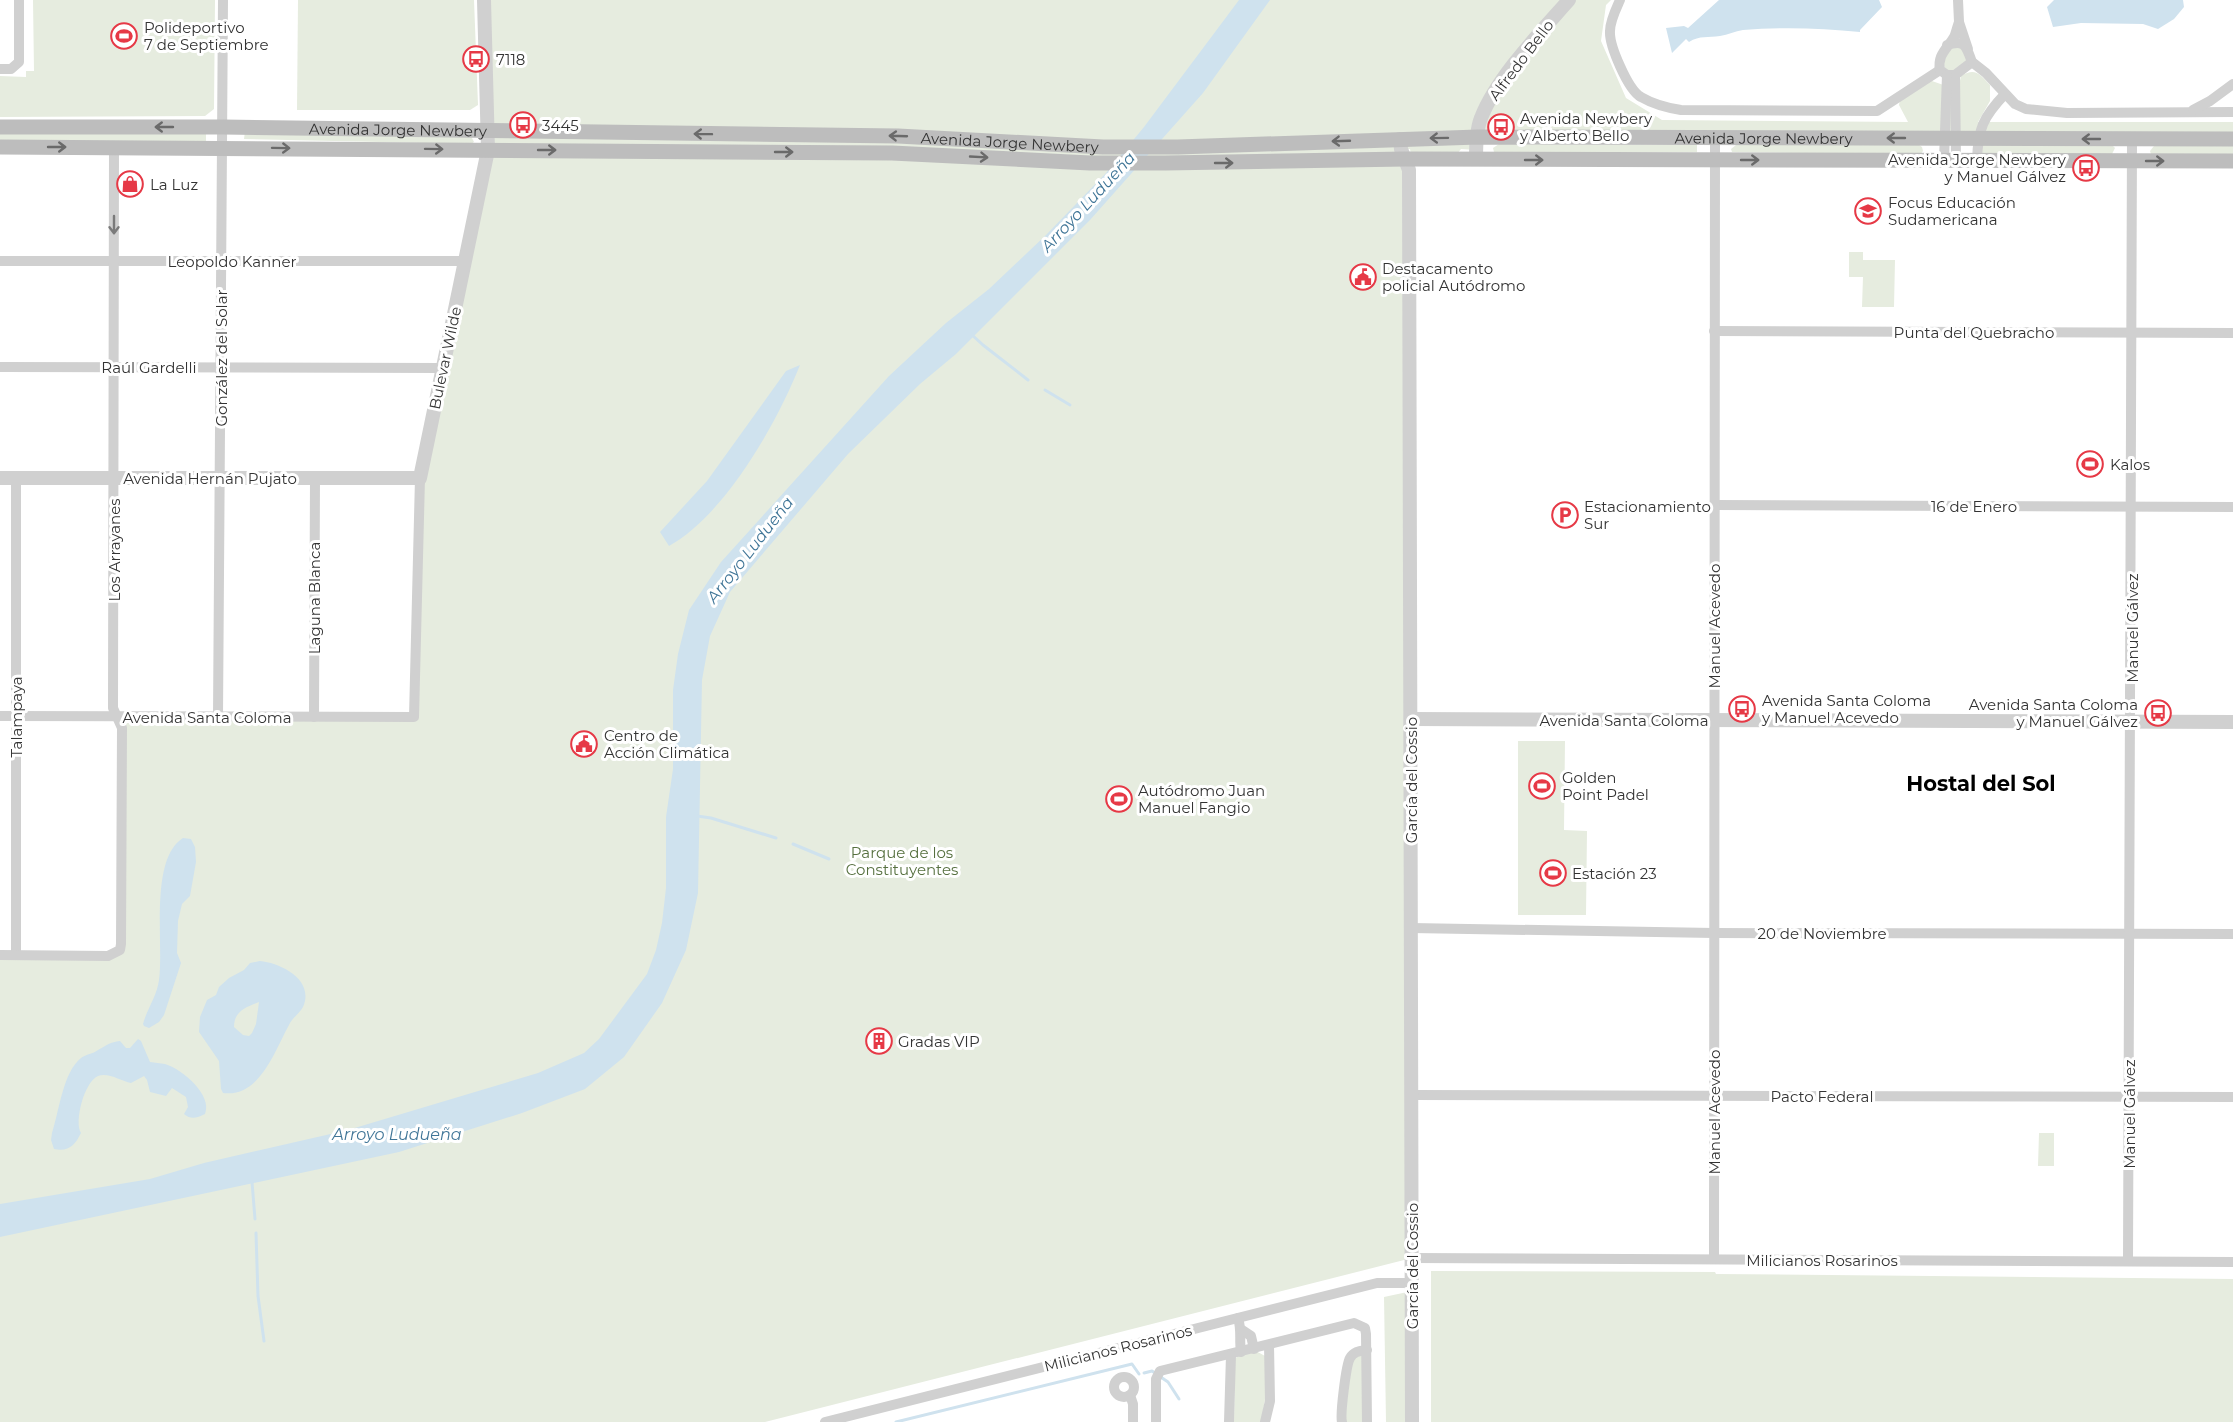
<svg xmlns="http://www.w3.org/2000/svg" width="2233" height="1422" viewBox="0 0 2233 1422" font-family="Montserrat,sans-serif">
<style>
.green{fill:#e6ecdf}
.water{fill:#cfe2ee;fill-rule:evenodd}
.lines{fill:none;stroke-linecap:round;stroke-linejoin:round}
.stream{stroke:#cfe2ee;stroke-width:3}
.minor{stroke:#d0d0d0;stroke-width:10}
.tertiary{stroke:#d0d0d0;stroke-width:14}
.secondary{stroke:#bdbdbd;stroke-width:15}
.oneway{stroke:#6a6a6a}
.oneway2{stroke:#7a7a7a}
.labels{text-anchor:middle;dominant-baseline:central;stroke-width:6;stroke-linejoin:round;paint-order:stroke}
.poi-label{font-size:15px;fill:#333;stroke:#fff;text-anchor:start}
.street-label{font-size:15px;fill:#333;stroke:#fff}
.park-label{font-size:15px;fill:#56703f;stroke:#fff}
.water-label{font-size:16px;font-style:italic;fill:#3f7597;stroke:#fff}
.district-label{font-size:21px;font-weight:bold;fill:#000;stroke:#fff}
</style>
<rect width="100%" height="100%" fill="#fff"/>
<g class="green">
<path d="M33,0h182l-1,109 -9,7 -205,1v-41l26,1v-6h8z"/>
<path d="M298,0h176l4,105 -8,5h-173z"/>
<path d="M484,0h1127l-5,5 -5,36 25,57 36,22 246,2 -9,-17 1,-5 29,-20 29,10 3,-14c14,-9 19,-2 29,9v16l-12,21h255v17l-755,-2 -2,13 -15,-1 -4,5h-46l-1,-5h-9l8,21 3,1088 -647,164h-765v-467l108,1 12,-6 -3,-233h297l6,-239 68,-328z"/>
<path d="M1956,42l16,20 -25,13 -6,-20z"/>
<path d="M245,131l226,5 3,6 -3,2 -227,-5z"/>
<rect x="0" y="132" width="206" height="9"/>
<path d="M1499,144l198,1v7h-203l-1,-4z"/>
<path d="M1978,144l134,1 3,3 -4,8 -133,-1z"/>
<path d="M1736,145h183l3,2 1,4 -3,4 -188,-3 -1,-3z"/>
<path d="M2154,146h79v10l-82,-2 -1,-3z"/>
<path d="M1849,252h14v8h32l-1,47h-32l1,-30h-14z"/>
<path d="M1518,741h47l-1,89 23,1 -1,84h-68z"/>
<path d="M2039,1133h15v33h-16z"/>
<path d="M1431,1271l284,1 1,2 517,5v143h-802z"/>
<path d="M1412,1291v131h-26l-2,-125z"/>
<path d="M1256,1351l9,5 2,33 -6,33h-27l1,-63 3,-3z"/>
<path d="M1363,1353l-1,69h-17l5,-54 4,-11z"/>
</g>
<g class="water">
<path d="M1239,0h31l-67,93 -113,127 -134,134 -36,30 -72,70 -118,138 -20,44 -8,44 -4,213 -12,57 -24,53 -38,54 -39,32 -63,24 -123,39 -399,85v-33l150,-25 54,-16 144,-33 190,-57 46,-20 15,-14 48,-65 9,-24 6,-27 4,-35v-71l7,-48v-79l5,-36 11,-44 32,-48 168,-186 57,-53 43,-34 57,-54 60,-62 38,-46z"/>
<path d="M1719,0h160l3,7 -22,23v2c-39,-4 -79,-5 -117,-2 -8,1 -15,5 -23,6 -12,2 -20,-1 -31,6l-3,-3 -14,14 -6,-25 18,-2 4,2z"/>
<path d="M2054,0h129l1,7 -10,12 -16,10 -15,-5 -62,-1 -28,4 -6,-20z"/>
<path d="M800,365c-23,58 -75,150 -131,181l-9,-14 47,-51 79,-110z"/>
<path d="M183,838l8,1 4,8 1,15 -6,34 -8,8 -4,17 -1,32 4,10 -17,52 -5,7 -10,6 -5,-2 -1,-2c4,-15 14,-28 16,-44 5,-35 -10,-121 24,-142z"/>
<path d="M260,961c21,2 55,19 43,46 -3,6 -11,11 -14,18 -14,25 -29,73 -66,68l-2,-4 -2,-28 -20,-29 1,-15 7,-17 9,-5 3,-8 10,-9 15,-8 6,-7zM259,1002l-3,22 -4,9 -3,3 -6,-1 -9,-8c0,-16 12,-20 25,-25z"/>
<path d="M138,1039l3,2 9,21c5,1 10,1 15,2 17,5 48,31 40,50 -8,4 -14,6 -21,0l4,-7 -2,-10 -14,-9 -6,8 -16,-4 -3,-12 -3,-4 -13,7c-10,-2 -23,-11 -33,-7 -14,6 -24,46 -17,57 -6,12 -12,19 -27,16l-3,-9 1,-7c7,-21 11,-61 29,-75 5,-4 12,-4 17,-8 9,-5 12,-8 22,-9l6,7h4z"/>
</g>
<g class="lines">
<g class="stream">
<path d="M971,334l12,11 45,35"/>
<path d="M1045,390l25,15"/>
<path d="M697,816l14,2 65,20"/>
<path d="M793,844l36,15"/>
<path d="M252,1182l3,37"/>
<path d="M256,1233l2,63 6,45"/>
<path d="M1144,1373l8,-2 16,11 11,17"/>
<path d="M896,1422l236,-58 7,10"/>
</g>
<g class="minor">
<path d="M1620,0c-4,9 -10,21 -10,31 -1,14 18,59 31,66 12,7 27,11 40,13l196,1 63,-41"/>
<path d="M1958,0l1,22"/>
<path d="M1947,45c18,-6 19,1 25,17l-17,13h-8l-7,-5c-3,-15 7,-21 14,-33 2,-4 3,-10 5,-15l9,27"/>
<path d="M1972,62l14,11 29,31 11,5 41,4 166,-1"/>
<path d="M0,69h11l8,-7v-62"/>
<path d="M1955,75l1,85"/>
<path d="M2193,110l17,-9 23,-17"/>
<path d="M1944,160l3,-85"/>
<path d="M1977,160c1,-31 6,-43 28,-66"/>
<path d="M0,261h464"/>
<path d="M1714,331l519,2"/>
<path d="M0,367l442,1"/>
<path d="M16,478v477"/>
<path d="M1714,505l519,2"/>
<path d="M0,716l414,1 6,-239"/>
<path d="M218,717l5,-717"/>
<path d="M314,717l1,-239"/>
<path d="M1411,928l303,5 519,1"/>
<path d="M0,955l108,1 12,-6 1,-6 1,-216 -9,-20 1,-561"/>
<path d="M1411,1095l822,2"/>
<path d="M1412,1258l821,4"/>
<path d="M1714,1259l1,-1122"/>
<path d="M2128,1261l4,-1122"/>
<path d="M1238,1318c4,12 1,22 3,34"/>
<path d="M1242,1330l9,6 3,13"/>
<circle cx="1124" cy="1387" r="10"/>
<path d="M1130,1395l3,9v18"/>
<path d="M825,1422l552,-139h35"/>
<path d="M1156,1422v-43l4,-8 194,-48 11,5 1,6 1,88"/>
<path d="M1229,1422l2,-67"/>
<path d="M1265,1422l5,-21 -1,-56"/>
<path d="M1342,1422c-2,-7 4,-57 8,-64 4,-7 10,-7 17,-8"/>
</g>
<g class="tertiary">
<path d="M1400,139l1,10 8,21 3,1252"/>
<path d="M1476,159c0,-12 0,-29 5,-41 16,-41 59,-85 88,-118"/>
<path d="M0,478h420l68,-328 -4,-150"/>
<path d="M1411,719l822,3"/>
</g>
<g class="secondary">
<path id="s1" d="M0,127h223l675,9 205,11h75l300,-10 755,2"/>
<path d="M0,147l892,6 198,10h75l240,-4 828,2"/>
</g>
</g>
<defs><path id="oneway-shaft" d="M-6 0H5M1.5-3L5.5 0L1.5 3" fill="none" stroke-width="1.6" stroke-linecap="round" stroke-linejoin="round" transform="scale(1.5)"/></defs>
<g class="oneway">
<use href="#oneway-shaft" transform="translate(164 127) rotate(-180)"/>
<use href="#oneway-shaft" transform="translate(703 134) rotate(-179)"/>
<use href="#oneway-shaft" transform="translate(898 136) rotate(-178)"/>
<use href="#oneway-shaft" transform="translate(1439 138) rotate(179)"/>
<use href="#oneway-shaft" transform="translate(1896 138) rotate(-180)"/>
<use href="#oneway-shaft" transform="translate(2091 139) rotate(-180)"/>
<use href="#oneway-shaft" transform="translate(1341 141) rotate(178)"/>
<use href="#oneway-shaft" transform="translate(57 147)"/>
<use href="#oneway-shaft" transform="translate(281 148) rotate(1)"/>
<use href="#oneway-shaft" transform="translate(434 149) rotate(1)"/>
<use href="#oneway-shaft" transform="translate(547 150)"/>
<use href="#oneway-shaft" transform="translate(784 152)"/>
<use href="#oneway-shaft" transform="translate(979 157) rotate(3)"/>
<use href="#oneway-shaft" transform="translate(1534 160)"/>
<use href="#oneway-shaft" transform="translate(1750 160)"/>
<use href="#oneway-shaft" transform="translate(2155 161)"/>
<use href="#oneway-shaft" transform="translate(1224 163)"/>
</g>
<use class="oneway2" href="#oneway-shaft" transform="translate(114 225) rotate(90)"/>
<defs>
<g id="stadium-ring" transform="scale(1.35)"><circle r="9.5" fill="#fff" stroke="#e63946" stroke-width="1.5"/><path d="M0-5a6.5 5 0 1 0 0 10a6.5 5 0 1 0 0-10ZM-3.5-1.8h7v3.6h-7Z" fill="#e63946"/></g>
<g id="bus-ring" transform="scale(1.35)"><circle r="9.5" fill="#fff" stroke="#e63946" stroke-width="1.5"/><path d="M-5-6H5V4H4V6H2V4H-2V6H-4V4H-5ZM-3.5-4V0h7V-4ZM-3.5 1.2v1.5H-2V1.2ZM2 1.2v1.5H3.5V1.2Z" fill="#e63946"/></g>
<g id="shop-ring" transform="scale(1.35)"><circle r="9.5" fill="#fff" stroke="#e63946" stroke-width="1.5"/><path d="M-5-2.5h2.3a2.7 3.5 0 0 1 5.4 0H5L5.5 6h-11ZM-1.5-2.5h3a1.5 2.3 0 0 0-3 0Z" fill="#e63946"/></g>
<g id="university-ring" transform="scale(1.35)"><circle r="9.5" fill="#fff" stroke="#e63946" stroke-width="1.5"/><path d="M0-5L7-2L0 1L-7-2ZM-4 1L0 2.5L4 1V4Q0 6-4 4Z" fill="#e63946"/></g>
<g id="civic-ring" transform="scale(1.35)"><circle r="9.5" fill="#fff" stroke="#e63946" stroke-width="1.5"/><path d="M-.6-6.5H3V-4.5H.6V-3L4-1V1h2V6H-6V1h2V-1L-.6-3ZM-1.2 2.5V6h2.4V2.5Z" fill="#e63946"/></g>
<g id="parking-ring" transform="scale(1.35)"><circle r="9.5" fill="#fff" stroke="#e63946" stroke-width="1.5"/><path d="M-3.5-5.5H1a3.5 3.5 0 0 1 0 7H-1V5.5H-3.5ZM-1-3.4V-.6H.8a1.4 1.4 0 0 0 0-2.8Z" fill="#e63946"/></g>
<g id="building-ring" transform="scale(1.35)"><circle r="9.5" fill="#fff" stroke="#e63946" stroke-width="1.5"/><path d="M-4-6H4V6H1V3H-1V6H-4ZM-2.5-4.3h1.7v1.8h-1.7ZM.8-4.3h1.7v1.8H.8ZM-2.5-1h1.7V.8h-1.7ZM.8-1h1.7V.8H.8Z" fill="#e63946"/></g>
</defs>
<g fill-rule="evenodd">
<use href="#stadium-ring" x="124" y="36"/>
<use href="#bus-ring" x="476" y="59"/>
<use href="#bus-ring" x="523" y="125"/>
<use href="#bus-ring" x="1501" y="127"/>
<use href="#bus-ring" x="2086" y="168"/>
<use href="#shop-ring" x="130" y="184"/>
<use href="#university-ring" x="1868" y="211"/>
<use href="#civic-ring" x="1363" y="277"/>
<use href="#stadium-ring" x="2090" y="464"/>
<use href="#parking-ring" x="1565" y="515"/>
<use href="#bus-ring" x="1742" y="709"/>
<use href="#bus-ring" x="2158" y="713"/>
<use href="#civic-ring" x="584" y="744"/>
<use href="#stadium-ring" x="1542" y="786"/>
<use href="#stadium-ring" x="1119" y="799"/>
<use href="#stadium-ring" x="1553" y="873"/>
<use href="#building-ring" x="879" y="1041"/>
</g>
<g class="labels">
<g class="poi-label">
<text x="144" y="27">Polideportivo<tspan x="144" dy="17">7 de Septiembre</tspan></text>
<text x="496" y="59">7118</text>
<text x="1520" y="118">Avenida Newbery<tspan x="1520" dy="17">y Alberto Bello</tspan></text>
<text x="542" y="125">3445</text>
<text x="2066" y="159" text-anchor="end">Avenida Jorge Newbery<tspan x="2066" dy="17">y Manuel Gálvez</tspan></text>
<text x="150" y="184">La Luz</text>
<text x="1888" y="202">Focus Educación<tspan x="1888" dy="17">Sudamericana</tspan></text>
<text x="1382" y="268">Destacamento<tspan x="1382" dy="17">policial Autódromo</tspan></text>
<text x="2110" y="464">Kalos</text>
<text x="1584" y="506">Estacionamiento<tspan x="1584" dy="17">Sur</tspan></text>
<text x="1762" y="700">Avenida Santa Coloma<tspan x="1762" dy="17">y Manuel Acevedo</tspan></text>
<text x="2138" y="704" text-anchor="end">Avenida Santa Coloma<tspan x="2138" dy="17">y Manuel Gálvez</tspan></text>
<text x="604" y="735">Centro de<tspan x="604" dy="17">Acción Climática</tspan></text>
<text x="1562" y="777">Golden<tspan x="1562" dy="17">Point Padel</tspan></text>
<text x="1138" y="790">Autódromo Juan<tspan x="1138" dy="17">Manuel Fangio</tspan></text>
<text x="1572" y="873">Estación 23</text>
<text x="898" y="1041">Gradas VIP</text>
</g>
<g class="street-label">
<text transform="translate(1521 60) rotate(-53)">Alfredo Bello</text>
<text stroke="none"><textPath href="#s1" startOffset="398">Avenida Jorge Newbery</textPath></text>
<text stroke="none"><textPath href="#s1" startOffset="1764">Avenida Jorge Newbery</textPath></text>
<text stroke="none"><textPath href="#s1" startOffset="1010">Avenida Jorge Newbery</textPath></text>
<text x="232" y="261">Leopoldo Kanner</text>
<text x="1974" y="332">Punta del Quebracho</text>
<text transform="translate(221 358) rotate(-90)">González del Solar</text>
<text transform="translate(445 358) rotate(-78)">Bulevar Wilde</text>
<text x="149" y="367">Raúl Gardelli</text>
<text x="210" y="478">Avenida Hernán Pujato</text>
<text x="1974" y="506">16 de Enero</text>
<text transform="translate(114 550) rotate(-90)">Los Arrayanes</text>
<text transform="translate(314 598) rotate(-90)">Laguna Blanca</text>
<text transform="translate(1714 626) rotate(-90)">Manuel Acevedo</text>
<text transform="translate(2132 628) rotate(-90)">Manuel Gálvez</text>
<text transform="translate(16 717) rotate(-90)">Talampaya</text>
<text x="207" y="717">Avenida Santa Coloma</text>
<text x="1624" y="720">Avenida Santa Coloma</text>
<text transform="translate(1411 780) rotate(-90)">García del Cossio</text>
<text x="1822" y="933">20 de Noviembre</text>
<text x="1822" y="1096">Pacto Federal</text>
<text transform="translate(1714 1112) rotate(-90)">Manuel Acevedo</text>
<text transform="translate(2129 1114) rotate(-90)">Manuel Gálvez</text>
<text x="1822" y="1260">Milicianos Rosarinos</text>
<text transform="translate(1412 1266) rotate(-90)">García del Cossio</text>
<text transform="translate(1118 1348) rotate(-14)">Milicianos Rosarinos</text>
</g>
<g class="park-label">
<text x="902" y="852">Parque de los<tspan x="902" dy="17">Constituyentes</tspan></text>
</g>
<g class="water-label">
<text transform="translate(1088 202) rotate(-47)">Arroyo Ludueña</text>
<text transform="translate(750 550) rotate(-52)">Arroyo Ludueña</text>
<text x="397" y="1134">Arroyo Ludueña</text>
</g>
<g class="district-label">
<text x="1981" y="783">Hostal del Sol</text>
</g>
</g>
</svg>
